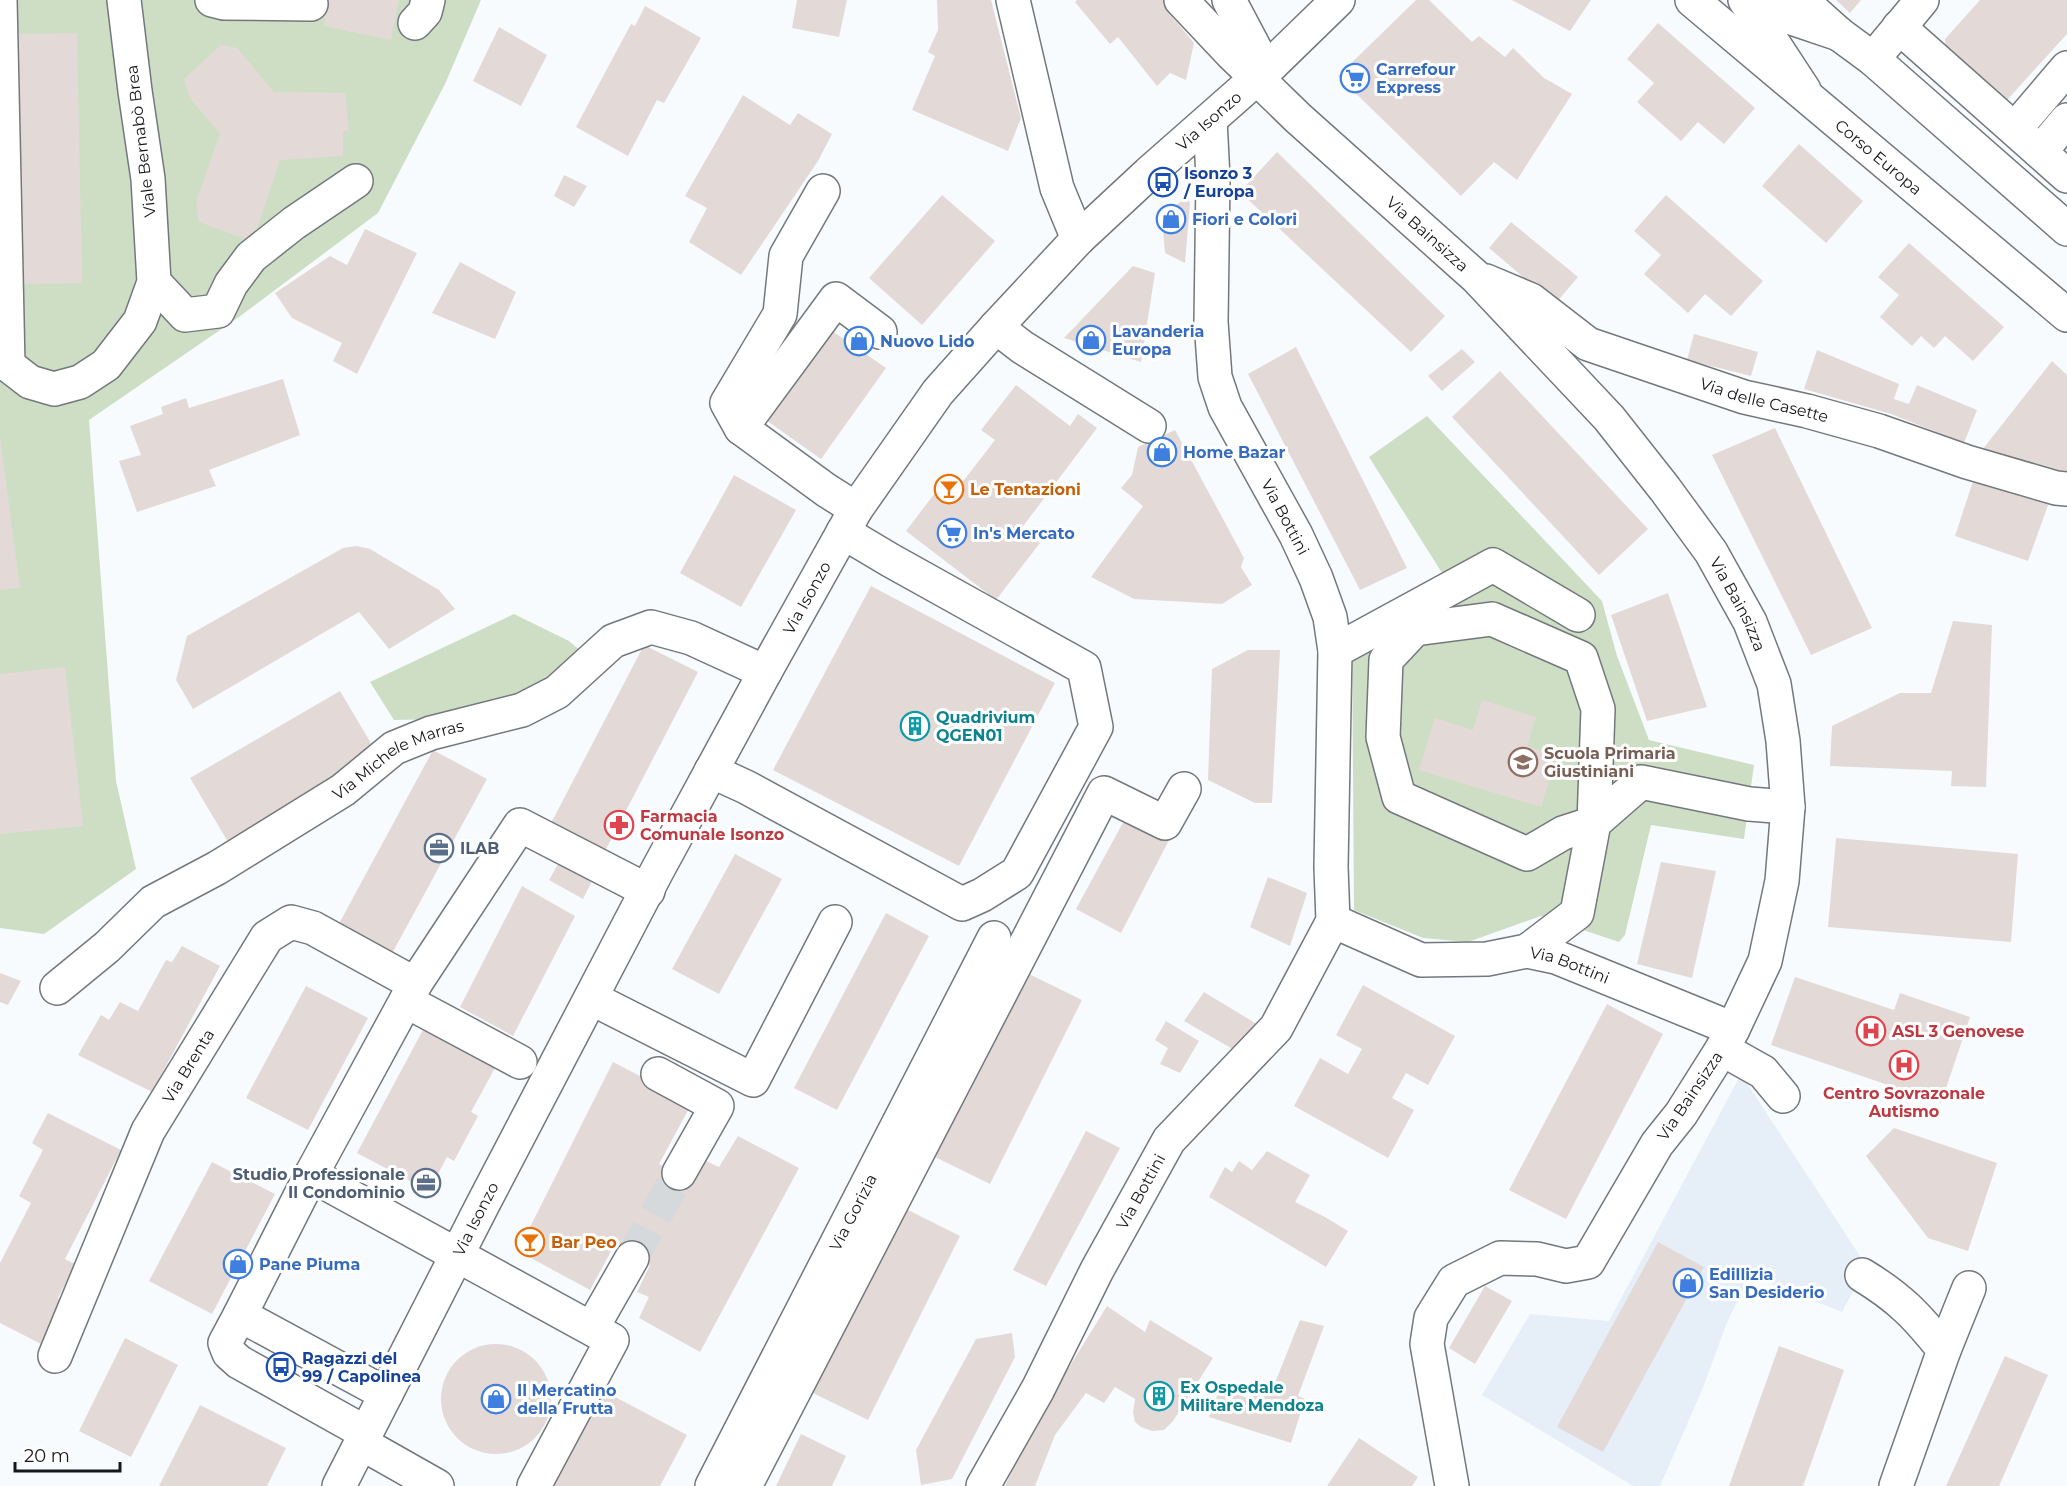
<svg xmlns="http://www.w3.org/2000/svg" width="2067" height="1486" viewBox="0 0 2067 1486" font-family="Montserrat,sans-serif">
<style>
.built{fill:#e6eff8}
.green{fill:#cedec5}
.building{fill:#e3dad8}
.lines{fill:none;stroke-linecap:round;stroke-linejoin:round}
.minor-tunnel{stroke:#d5d9dc;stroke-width:33;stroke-dasharray:33 16;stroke-linecap:butt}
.minor-casing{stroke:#73787d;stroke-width:36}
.major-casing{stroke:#73787d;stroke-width:36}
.minor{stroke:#fff;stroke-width:33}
.major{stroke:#fff;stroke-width:33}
.labels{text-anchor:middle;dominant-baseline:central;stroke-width:6;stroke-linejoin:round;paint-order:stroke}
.shop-label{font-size:16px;font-weight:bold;fill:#366cbe;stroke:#fff;text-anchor:start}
.street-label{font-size:16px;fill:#17181b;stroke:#fff}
.transit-label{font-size:16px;font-weight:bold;fill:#164399;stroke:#fff;text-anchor:start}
.food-label{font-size:16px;font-weight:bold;fill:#c56008;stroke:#fff;text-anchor:start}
.culture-label{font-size:16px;font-weight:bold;fill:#0d838f;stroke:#fff;text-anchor:start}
.education-label{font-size:16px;font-weight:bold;fill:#785e54;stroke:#fff;text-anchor:start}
.health-label{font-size:16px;font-weight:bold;fill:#be3a42;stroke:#fff;text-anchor:start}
.service-label{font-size:16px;font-weight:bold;fill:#4e5e75;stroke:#fff;text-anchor:start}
</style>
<rect width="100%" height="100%" fill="#f7fbfe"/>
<path class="built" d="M1741,1074l119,182 2,19 -20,37 -66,-26 -23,-12 -5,6 -20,40 -26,70 -42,96h-27l-151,-91 48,-81 79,7z"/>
<g class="green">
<path d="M0,0h481l-36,84 -67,129 -139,104 -150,103 27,361 20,88 -92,65 -44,-6z"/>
<path d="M1427,416l175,185 15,55 32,84 105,25 -10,74 -93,-14 -26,110 -6,7 -78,-26 -73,26 -45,-4 -69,-28 -2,-275 97,-51 -80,-127z"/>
<path d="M514,614l55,27 14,12 -57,39 -83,27 -49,1 -24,-38z"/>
</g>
<g class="building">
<path d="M328,0h71l-8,40 -67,-14z"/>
<path d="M797,0h50l-8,37 -47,-9z"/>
<path d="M937,0h54l30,118 -13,33 -96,-41 23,-54 -7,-4 10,-22z"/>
<path d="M1077,0h96l3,4 -8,8 26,31 -8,37 -16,-7 -13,13 -39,-49 -8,7 -35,-42z"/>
<path d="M1416,0h13l43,42 7,-6 26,21 8,-9 31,30 28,16 -55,86 -23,-18 -33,34 -123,-120z"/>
<path d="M1512,0h79l-21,31z"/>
<path d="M1836,0h25l-11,13z"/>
<path d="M1980,0h87v34l-59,65 -12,2 -50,-45 -1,-17z"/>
<path d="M645,6l56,32 -37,65 -7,-3 -29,56 -52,-29 55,-103 4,2z"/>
<path d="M1658,23l97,85 -31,36 -26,-22 -17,19 -44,-39 17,-19 -27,-24z"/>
<path d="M499,27l48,28 -26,51 -48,-25z"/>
<path d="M77,33l5,250 -65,1 -5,-250z"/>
<path d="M221,45l16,3 37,44 71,1 4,38h-6v25l-63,4 -24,71 -11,8 -46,-17 -3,-20 24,-68 -30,-36 -6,-19z"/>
<path d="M743,95l47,30 8,-12 34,21 -14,27 -77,114 -52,-33 18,-34 -22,-12z"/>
<path d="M1799,144l64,57 -37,42 -64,-57z"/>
<path d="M1277,152l168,164 -34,36 -171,-160z"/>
<path d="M564,175l23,11 -13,21 -20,-11z"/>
<path d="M942,195l53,46 -73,84 -53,-47z"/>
<path d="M1666,195l97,86 -32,35 -26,-22 -17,19 -44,-39 17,-19 -27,-24z"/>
<path d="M1187,196l3,8 -5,59 -20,-10 -2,-22 1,-15z"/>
<path d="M1511,222l67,55 -23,27 -66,-56z"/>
<path d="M365,229l52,24 -60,121 -24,-13 9,-18 -50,-25 -17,-25 55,-37 17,9z"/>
<path d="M1909,243l95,84 -31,34 -28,-25 -11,12 -13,-12 -9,10 -32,-29 19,-22 -21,-18z"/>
<path d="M460,262l56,30 -21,47 -63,-26z"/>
<path d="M1133,266l22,7 -14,89 -77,-24z"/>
<path d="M828,328l58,40 -65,91 -58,-41z"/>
<path d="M1694,334l64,18 -7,24 -64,-16z"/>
<path d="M1296,347l111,221 -47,22 -112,-216z"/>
<path d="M1462,349l13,13 -33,29 -14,-15z"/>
<path d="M1817,350l82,34 -5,15 15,5 8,-19 60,25 -13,33 -73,-29 -87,-25z"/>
<path d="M2052,361l15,14v98l-85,-23z"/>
<path d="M1500,371l148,158 -49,46 -147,-158z"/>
<path d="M283,379l17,56 -91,35 7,16 -79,26 -18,-51 22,-6 -11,-29 33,-12 -2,-7 25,-9 3,10z"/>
<path d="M1016,385l54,41 8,-12 19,14 -76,101 19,14 -44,57 -90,-69 35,-46 13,8 41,-53 -14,-10z"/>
<path d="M1775,428l97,200 -61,27 -99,-200z"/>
<path d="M1175,430l69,128 -3,9 11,18 -30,19 -88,-5 -43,-22 52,-71 -22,-18 11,-13 6,-28z"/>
<path d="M0,438l20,150 -20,2z"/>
<path d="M734,475l62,35 -55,97 -61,-34z"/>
<path d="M1975,475l76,22 -23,64 -73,-25z"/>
<path d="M357,546l13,3 69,41 16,19 -66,40 -30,-37 -166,97 -17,-29 11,-44 156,-88z"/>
<path d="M871,586l184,97 -96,183 -186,-96z"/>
<path d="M1668,593l39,114 -60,14 -36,-106z"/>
<path d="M1953,621l39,4 -6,162 -35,-1 1,-15 -122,-5 2,-40 68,-33h31z"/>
<path d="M644,645l54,27 -95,183 -54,-28z"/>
<path d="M1248,650h32l-8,153h-17l-47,-23 4,-111z"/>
<path d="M65,667l18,159 -83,8v-160z"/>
<path d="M340,691l38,64 -150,87 -38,-64z"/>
<path d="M1482,700l54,17 -9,29 30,10 -16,51 -122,-37 16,-52 38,12z"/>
<path d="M433,750l54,29 -98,180 -54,-28z"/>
<path d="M1126,817l43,23 -48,93 -45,-24z"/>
<path d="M1836,838l182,16 -7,88 -183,-15z"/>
<path d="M735,854l47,25 -63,115 -47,-25z"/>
<path d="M562,857l33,18 -12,24 -34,-19z"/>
<path d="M1661,862l55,9 -24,107 -55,-14z"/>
<path d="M1268,877l39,16 -17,53 -40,-19z"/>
<path d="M522,886l53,30 -62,120 -53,-29z"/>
<path d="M886,913l43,23 -92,174 -43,-22z"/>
<path d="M182,946l38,20 -68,126 -74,-37 23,-40 8,5 11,-18 18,9 28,-51 6,2z"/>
<path d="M0,973l21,8 -13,24 -8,-3z"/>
<path d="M1027,973l55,27 -92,184 -55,-27z"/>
<path d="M1795,977l99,33 6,-17 70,24 -29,86 -170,-58z"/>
<path d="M1363,985l92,51 -27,49 -22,-12 -14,25 22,12 -26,48 -94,-52 26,-48 28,16 14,-25 -26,-14z"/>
<path d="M306,986l62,32 -60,112 -62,-32z"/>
<path d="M1204,992l56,34 -17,29 -59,-34z"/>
<path d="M1607,1004l56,30 -97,185 -57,-29z"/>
<path d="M1166,1021l33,20 -19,32 -20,-9 8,-16 -13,-8z"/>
<path d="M424,1028l72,38 -25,46 7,4 -24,45 -7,-4 -18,34 -72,-38z"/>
<path d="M613,1062l79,41 -33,61 34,18 11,-22 15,7 19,-31 61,32 -99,184 -61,-34 10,-21 -12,-5 13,-27 -36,-19 -24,44 -72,-39z"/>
<path d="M48,1113l73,37 -56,109 10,5 -17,34 8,6 -23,41 -43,-22v-60l31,-60 -12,-7 24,-46 -11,-7z"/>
<path d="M1894,1128l103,35 -29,88 -40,-13 -62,-82z"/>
<path d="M1086,1131l34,17 -74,138 -33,-16z"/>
<path d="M1267,1151l43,24 -15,27 30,15 23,14 -22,36 -117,-70 16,-30 7,5 7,-11 13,9z"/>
<path d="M212,1162l63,32 -63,120 -63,-33z"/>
<path d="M906,1209l54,27 -92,184 -55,-27z"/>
<path d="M1658,1242l46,25 -101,185 -46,-25z"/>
<path d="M1485,1286l27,15 -37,63 -26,-16z"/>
<path d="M1107,1306l38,26 5,-12 63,38 -40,63 -9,9 -12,1 -11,-4 -6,-5 -2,-10 2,-13 -20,-12 -11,16 -18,-10 -31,42 -20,51h-30l29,-62z"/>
<path d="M1300,1320l24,6 -26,70 7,3 -14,44 -82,-26 11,-29 30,11 5,-13 16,7z"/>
<path d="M1012,1333l3,24 -63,122 -31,6 -5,-35 60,-111z"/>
<path d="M125,1338l53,27 -47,92 -52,-26z"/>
<circle cx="496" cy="1399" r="55"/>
<path d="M1779,1346l65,24 -41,116h-74z"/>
<path d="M2005,1356l43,19 -49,111h-53z"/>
<path d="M602,1390l85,45 -27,51h-110z"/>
<path d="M200,1405l86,43 -19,38h-108z"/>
<path d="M801,1434l45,22 -14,30h-56z"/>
<path d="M1359,1438l59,39 -6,9h-85z"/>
</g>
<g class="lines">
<path class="minor-tunnel" d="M632,1258l47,-85"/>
<g class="minor-casing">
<g id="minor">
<path d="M0,0l8,365"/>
<path d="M212,0l12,3 87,1"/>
<path d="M1013,0l44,188 21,51"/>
<path id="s1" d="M1181,0l50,53 67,65 178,159 133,141 56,71 46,63 39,70 24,62 9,57 5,66 -6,74 -17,80 -32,68 -11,20 -41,65 -24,30 -69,118 -22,4 -29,-7 -37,-1 -46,23 -23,37 -4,26 25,142"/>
<path d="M1229,0l37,70"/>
<path d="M1745,0l59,90"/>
<path d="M1750,4l89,30"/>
<path d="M415,23l10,-11 3,-12"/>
<path d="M1899,27l168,149"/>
<path d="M1873,59l49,-59"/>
<path d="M2015,129l52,-61"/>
<path d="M2040,152l27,-32"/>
<path d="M823,191l-37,65 -6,58 -53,89 14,25 85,62 30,19"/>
<path id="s2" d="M1486,281l45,19 57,44 156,53 63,14 72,20 88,31 89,26 11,1"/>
<path d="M154,282l31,33 33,-4 13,-27 20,-27 43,-34 62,-42"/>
<path d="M996,327l26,20 127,79"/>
<path d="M0,352l8,13 22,17 24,7 26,-7 26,-17 34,-44 14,-39 -6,-103 -13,-88 -11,-91"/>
<path d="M741,428l95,-129 44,33"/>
<path d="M1492,619l89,39 17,51 -4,114 -31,10 -36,21 -128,-57 -16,-60 3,-77 29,-31z"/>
<path d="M1335,651l158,-86 85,50"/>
<path d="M711,771l35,16 216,117 20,-9 35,-22 79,-146 -12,-59 -194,-108 -47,-28"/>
<path id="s3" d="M1333,921l88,39 66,-1 40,-8 29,6 177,72"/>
<path d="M1527,951l50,-38 17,-90 47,-41 108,22 39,3"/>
<path id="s4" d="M57,988l50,-41 46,-45 64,-34 126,-78 51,-42 37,-15 91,-23 35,-18 56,-51 38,-14 40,11 74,34"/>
<path d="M591,998l162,82 82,-158"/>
<path d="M406,1001l114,61"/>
<path d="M1722,1049l41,23 20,24"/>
<path d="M658,1074l59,32 -38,67"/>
<path d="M311,1175l104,-191 105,-159 128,66"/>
<path d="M1862,1275c38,23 55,41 82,75l-48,136"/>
<path d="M240,1315l-15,28 4,10 10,9 127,71"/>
<path d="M592,1328l40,-70"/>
<path d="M1944,1350l25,-62"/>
<path id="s5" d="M55,1356l93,-225 119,-194 24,-15 22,6 102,56"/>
<path d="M386,1394l-146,-79 71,-140 301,165 -78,146"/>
<path d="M361,1443l76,43"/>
<path id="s6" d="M712,1486l282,-548"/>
<path d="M745,1486l359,-693 61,30 19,-34"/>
<path id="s7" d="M983,1486l55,-97 59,-119 72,-130 107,-112 57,-107 -2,-54 4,-216 -5,-34 -14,-39 -20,-43 -71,-128 -10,-30 -4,-55 2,-144 -3,-58"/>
</g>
</g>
<g class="major-casing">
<g id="major">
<path id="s8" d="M1692,0l375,315"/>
<path d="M1801,0l38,34 34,25 194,170"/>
<path id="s9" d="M339,1486l144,-282 174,-333 108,-199 91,-163 82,-117 58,-65 82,-88 71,-66 117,-103 72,-70"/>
</g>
</g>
<use href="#minor" class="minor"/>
<use href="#major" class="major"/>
</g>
<defs>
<g id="supermarket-ring" transform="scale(1.5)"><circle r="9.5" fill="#fff" stroke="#3f7fe0" stroke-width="1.5"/><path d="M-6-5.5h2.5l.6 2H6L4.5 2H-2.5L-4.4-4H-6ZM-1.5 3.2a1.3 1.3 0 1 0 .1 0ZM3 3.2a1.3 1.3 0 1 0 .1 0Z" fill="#3f7fe0"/></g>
<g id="bus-ring" transform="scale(1.5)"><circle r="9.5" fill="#fff" stroke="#1a4fb4" stroke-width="1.5"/><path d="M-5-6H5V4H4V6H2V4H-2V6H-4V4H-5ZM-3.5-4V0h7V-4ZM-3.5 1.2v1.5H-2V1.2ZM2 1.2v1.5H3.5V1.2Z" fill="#1a4fb4"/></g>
<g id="shop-ring" transform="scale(1.5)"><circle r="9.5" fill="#fff" stroke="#3f7fe0" stroke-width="1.5"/><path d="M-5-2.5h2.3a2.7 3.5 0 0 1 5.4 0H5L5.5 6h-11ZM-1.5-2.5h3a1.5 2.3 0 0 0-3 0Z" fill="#3f7fe0"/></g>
<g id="bar-ring" transform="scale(1.5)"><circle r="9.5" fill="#fff" stroke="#e8710a" stroke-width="1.5"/><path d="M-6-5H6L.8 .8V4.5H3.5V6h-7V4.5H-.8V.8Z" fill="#e8710a"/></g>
<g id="building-ring" transform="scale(1.5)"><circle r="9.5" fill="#fff" stroke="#0f9aa8" stroke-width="1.5"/><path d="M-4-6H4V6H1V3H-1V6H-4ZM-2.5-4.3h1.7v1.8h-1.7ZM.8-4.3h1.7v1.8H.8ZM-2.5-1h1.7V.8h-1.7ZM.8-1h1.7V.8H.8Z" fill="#0f9aa8"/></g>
<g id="school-ring" transform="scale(1.5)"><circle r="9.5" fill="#fff" stroke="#8d6e63" stroke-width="1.5"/><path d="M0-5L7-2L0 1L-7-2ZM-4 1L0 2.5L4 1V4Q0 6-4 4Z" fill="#8d6e63"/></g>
<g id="pharmacy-ring" transform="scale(1.5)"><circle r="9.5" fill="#fff" stroke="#e0444e" stroke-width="1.5"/><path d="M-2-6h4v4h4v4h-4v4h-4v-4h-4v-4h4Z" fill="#e0444e"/></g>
<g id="office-ring" transform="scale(1.5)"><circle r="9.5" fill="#fff" stroke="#5c6f8a" stroke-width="1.5"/><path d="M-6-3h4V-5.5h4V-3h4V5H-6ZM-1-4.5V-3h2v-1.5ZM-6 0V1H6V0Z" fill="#5c6f8a"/></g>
<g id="hospital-ring" transform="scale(1.5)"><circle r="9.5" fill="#fff" stroke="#e0444e" stroke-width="1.5"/><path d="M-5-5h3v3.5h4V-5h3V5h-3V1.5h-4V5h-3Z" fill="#e0444e"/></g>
</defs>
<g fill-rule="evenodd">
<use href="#supermarket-ring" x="1355" y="78"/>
<use href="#bus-ring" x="1163" y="182"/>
<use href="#shop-ring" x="1171" y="219"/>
<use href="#shop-ring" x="1091" y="340"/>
<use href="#shop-ring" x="859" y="341"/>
<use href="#shop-ring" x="1162" y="452"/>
<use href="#bar-ring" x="949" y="489"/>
<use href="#supermarket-ring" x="952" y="533"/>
<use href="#building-ring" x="915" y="726"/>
<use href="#school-ring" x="1523" y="762"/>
<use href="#pharmacy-ring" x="619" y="825"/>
<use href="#office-ring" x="439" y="848"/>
<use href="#hospital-ring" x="1871" y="1031"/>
<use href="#hospital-ring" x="1904" y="1065"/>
<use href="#office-ring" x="426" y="1183"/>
<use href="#bar-ring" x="530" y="1242"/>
<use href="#shop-ring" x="238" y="1264"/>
<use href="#shop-ring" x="1688" y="1283"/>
<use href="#bus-ring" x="281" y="1367"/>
<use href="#building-ring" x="1159" y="1396"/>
<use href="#shop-ring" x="496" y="1399"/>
</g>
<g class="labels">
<g class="shop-label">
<text x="1376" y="69">Carrefour<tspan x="1376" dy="18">Express</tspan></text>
<text x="1192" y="219">Fiori e Colori</text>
<text x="1112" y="331">Lavanderia<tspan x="1112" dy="18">Europa</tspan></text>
<text x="880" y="341">Nuovo Lido</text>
<text x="1183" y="452">Home Bazar</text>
<text x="973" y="533">In's Mercato</text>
<text x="259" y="1264">Pane Piuma</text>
<text x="1709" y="1274">Edillizia<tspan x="1709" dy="18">San Desiderio</tspan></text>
<text x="517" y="1390">Il Mercatino<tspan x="517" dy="18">della Frutta</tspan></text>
</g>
<g class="street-label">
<text stroke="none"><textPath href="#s9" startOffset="1632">Via Isonzo</textPath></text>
<text transform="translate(141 141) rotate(-97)">Viale Bernabò Brea</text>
<text stroke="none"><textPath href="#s8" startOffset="244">Corso Europa</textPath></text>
<text stroke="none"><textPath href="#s1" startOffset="340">Via Bainsizza</textPath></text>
<text stroke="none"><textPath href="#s2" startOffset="306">Via delle Casette</textPath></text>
<text transform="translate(1285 517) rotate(62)">Via Bottini</text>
<text stroke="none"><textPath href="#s9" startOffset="1004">Via Isonzo</textPath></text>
<text stroke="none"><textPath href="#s1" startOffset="826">Via Bainsizza</textPath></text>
<text stroke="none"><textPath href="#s4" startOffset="414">Via Michele Marras</textPath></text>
<text stroke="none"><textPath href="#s3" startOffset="248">Via Bottini</textPath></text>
<text stroke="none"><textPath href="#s5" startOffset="320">Via Brenta</textPath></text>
<text transform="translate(1690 1096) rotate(-56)">Via Bainsizza</text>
<text stroke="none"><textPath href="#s7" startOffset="334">Via Bottini</textPath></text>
<text stroke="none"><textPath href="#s6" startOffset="308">Via Gorizia</textPath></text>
<text stroke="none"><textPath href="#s9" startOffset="300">Via Isonzo</textPath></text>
</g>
<g class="transit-label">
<text x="1184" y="173">Isonzo 3<tspan x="1184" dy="18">/ Europa</tspan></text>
<text x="302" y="1358">Ragazzi del<tspan x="302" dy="18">99 / Capolinea</tspan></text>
</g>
<g class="food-label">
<text x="970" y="489">Le Tentazioni</text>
<text x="551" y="1242">Bar Peo</text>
</g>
<g class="culture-label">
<text x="936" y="717">Quadrivium<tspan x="936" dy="18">QGEN01</tspan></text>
<text x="1180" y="1387">Ex Ospedale<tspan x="1180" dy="18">Militare Mendoza</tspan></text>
</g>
<g class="education-label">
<text x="1544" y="753">Scuola Primaria<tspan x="1544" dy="18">Giustiniani</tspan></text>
</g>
<g class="health-label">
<text x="640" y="816">Farmacia<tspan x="640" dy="18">Comunale Isonzo</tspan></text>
<text x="1892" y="1031">ASL 3 Genovese</text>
<text x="1904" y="1093" text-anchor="middle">Centro Sovrazonale<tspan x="1904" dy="18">Autismo</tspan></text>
</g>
<g class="service-label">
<text x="460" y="848">ILAB</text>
<text x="405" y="1174" text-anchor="end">Studio Professionale<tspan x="405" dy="18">Il Condominio</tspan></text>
</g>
</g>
<path d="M15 1462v9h105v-9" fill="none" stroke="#17181b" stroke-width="3"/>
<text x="24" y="1462" font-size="18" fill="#17181b" stroke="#ffffff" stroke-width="4.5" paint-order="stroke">20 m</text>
</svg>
